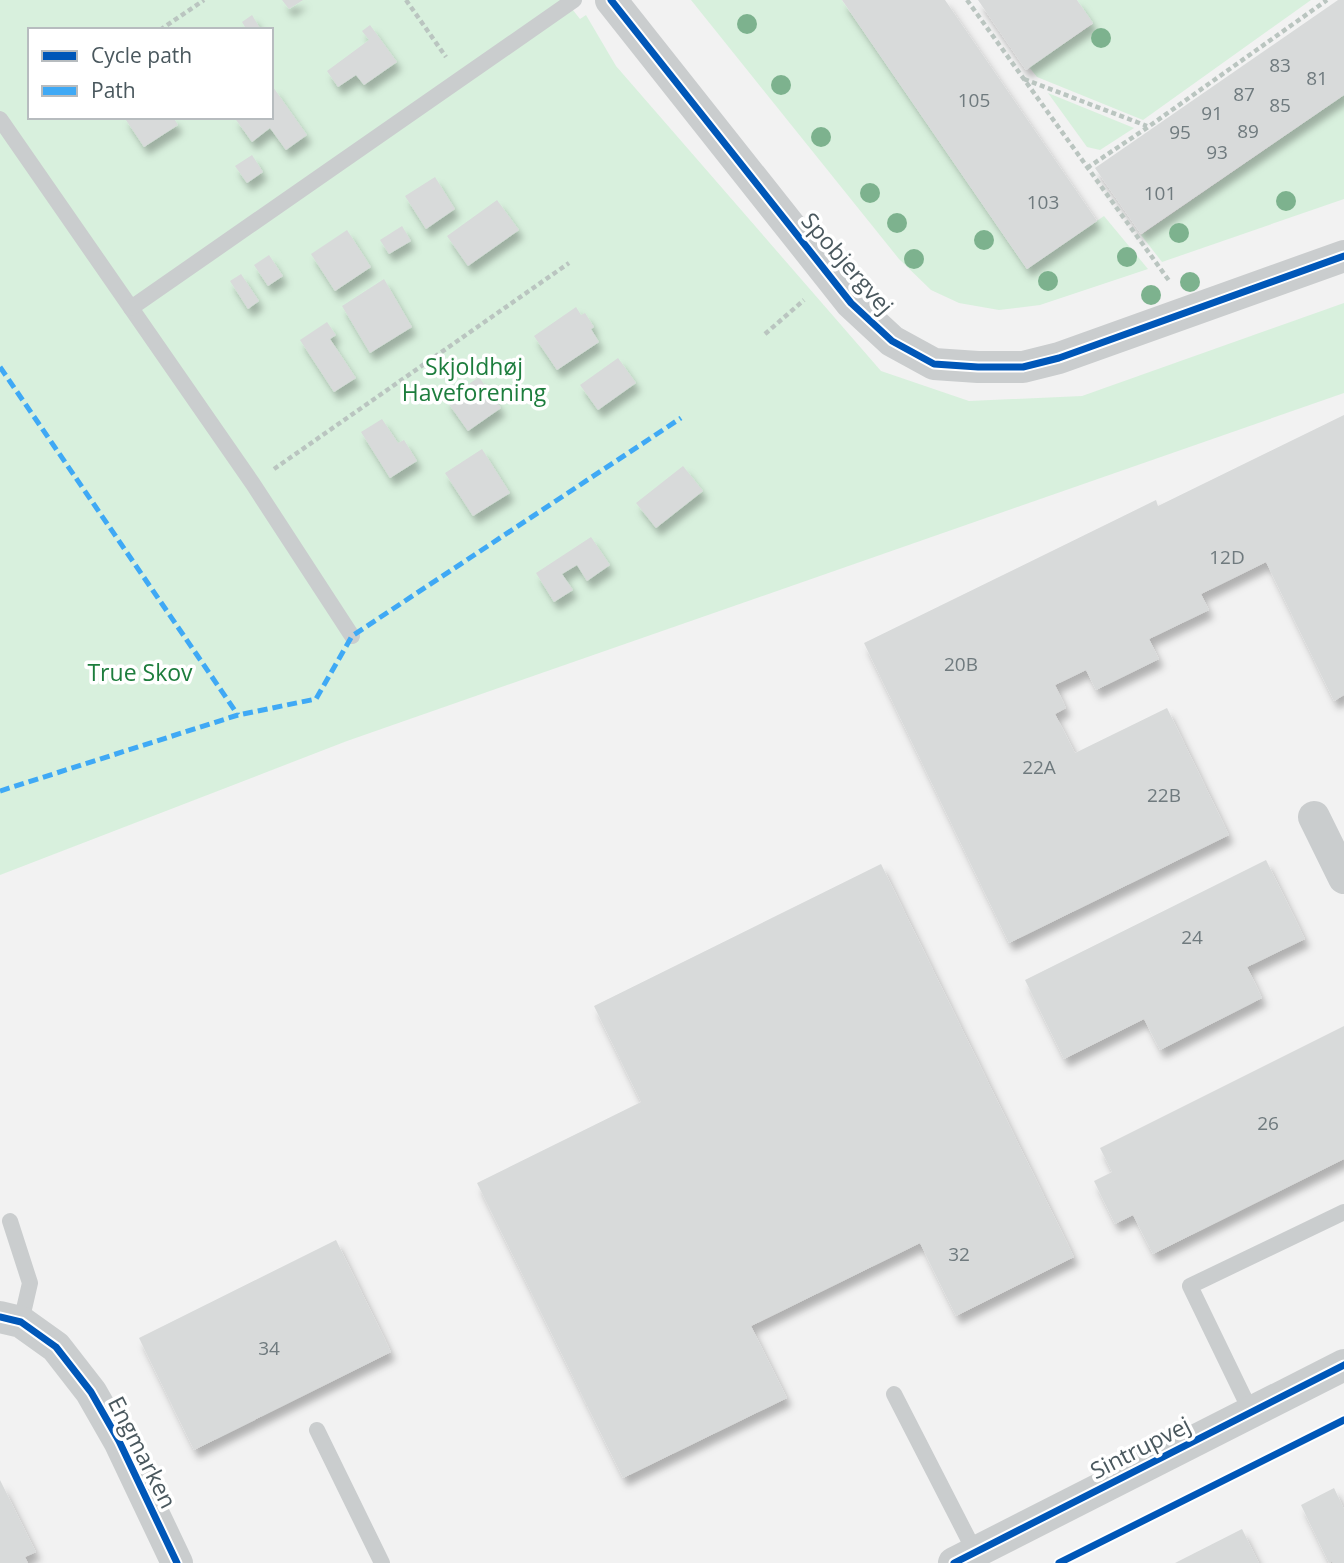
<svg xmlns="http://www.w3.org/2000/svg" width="1344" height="1563" viewBox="0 0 1344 1563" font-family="'Open Sans',sans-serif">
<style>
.green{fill:#d8f0dd;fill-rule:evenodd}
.building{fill:#d8dada;filter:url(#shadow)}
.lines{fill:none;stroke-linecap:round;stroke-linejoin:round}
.path{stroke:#bac5c0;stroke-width:4.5;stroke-dasharray:5 3.5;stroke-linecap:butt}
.lane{stroke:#cacdce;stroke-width:16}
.street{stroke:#cacdce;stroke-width:32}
.quiet{stroke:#3fa9f5;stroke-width:5;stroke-dasharray:10 5;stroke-linecap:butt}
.cycleway-casing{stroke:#fff;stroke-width:11}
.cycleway{stroke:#0057b8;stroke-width:7}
.tree{fill:#7db28e}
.labels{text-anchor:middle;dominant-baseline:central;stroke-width:7;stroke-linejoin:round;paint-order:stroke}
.number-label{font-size:19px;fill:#6f7a7e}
.street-label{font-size:23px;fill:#4a585e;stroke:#fff}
.park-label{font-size:23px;fill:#1d7d3d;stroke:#fff}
</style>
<defs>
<filter id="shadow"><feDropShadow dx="4.5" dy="8" stdDeviation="3.5" flood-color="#0004"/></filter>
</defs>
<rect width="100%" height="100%" fill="#f2f2f2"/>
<g class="green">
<path d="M0,0h565l15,19 6,-4 30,51 265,305 88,30 113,-5 262,-93v90l-997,348 -347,134zM30,30h241v87h-241z"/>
<path d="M691,0h151l185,269 77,-53 44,53 -108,36 -41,5 -40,-7 -28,-13 -32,-31z"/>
<path d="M1077,0h234l-168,120 -106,-43 -8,-10 64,-43z"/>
<path d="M1048,93l86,35 -34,22 -13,-3z"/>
<path d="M1344,95v104l-182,63 -21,-27z"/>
</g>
<g class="building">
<path d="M282,0h21l-14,9z"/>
<path d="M842,0h103l152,221 -70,48z"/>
<path d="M978,0h99l16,23 -67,47z"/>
<path d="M1338,0h6v95l-203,139 -46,-66z"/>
<path d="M252,15l9,15h-14l-5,-8z"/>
<path d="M370,25l27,37 -33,23 -8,-10 -18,12 -11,-16 42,-31 -7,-9z"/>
<path d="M273,87l34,48 -21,15 -16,-22 -18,14 -18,-25h37v-28z"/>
<path d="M124,117h49l5,8 -34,22z"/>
<path d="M252,155l11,17 -16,11 -12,-17z"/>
<path d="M435,177l20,32 -29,20 -21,-33z"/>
<path d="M497,200l22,30 -51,36 -21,-30z"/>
<path d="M402,226l9,15 -22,13 -9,-14z"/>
<path d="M347,230l24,37 -36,24 -24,-37z"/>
<path d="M269,255l14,21 -15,10 -14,-21z"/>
<path d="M241,274l18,27 -11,8 -18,-28z"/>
<path d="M384,279l28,48 -42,26 -28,-47z"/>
<path d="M576,307l5,8 4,-2 9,14 -3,2 8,13 -42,28 -23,-34z"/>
<path d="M327,322l9,13 -6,4 26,39 -22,14 -34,-52z"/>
<path d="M618,358l18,25 -38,27 -18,-25z"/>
<path d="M479,377l22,31 -33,23 -22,-31z"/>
<path d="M1344,415v280l-10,6 -68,-139 -65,32 8,16 -60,29 10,20 -63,31 -10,-20 -31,15 11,23 -11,6 20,39 92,-45 62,127 -220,108 -145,-300 292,-143 2,6z"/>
<path d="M382,419l16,24 6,-3 13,21 -27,17 -29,-46z"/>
<path d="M482,449l28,44 -37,23 -28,-43z"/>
<path d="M683,466l20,25 -47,37 -20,-25z"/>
<path d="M591,537l19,28 -23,16 -10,-16 -15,9 11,16 -19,12 -18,-29z"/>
<path d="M1266,860l39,79 -58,28 15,31 -102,52 -16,-31 -80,40 -39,-79z"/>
<path d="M881,864l193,393 -118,59 -36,-73 -169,83 36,72 -164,80 -146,-295 164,-81 -47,-96z"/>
<path d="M1344,1026v133l-191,95 -20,-39 -18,9 -21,-43 18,-9 -12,-24z"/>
<path d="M336,1240l55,112 -197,98 -55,-112z"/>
<path d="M0,1480l36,72 -11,5 3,6h-28z"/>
<path d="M1334,1488l10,21v54h-11l-1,-2 -3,2 -28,-58z"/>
<path d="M1242,1529l17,34h-84z"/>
</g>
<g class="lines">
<g class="path">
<path d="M406,0l40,57"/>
<path d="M967,0l203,282"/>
<path d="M160,30l44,-30"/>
<path d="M1024,79l123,47"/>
<path d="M1087,168l61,-41 179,-127"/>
<path d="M765,334l39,-34"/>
<path d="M274,469l295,-206"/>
</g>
<g class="lane">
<path d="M0,119l253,365 99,152"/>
<path d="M131,308l443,-308"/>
<path d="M10,1221l20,62 -9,39"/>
<path d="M894,1394l81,158"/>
<path d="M1251,1412l-61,-126 154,-74"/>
<path d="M317,1430l65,133"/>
</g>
<g class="street">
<path d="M611,0l240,303 41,38 42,23 44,3h45l36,-9 285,-102"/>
<path d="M1314,817l30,61"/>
<path d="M0,1317l21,5 35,25 35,45 28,49 58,122"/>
<path d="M954,1563l390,-198"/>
</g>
<g class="quiet">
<path d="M0,367l238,348"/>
<path d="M0,791l238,-76 78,-16 36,-63 329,-218"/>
</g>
<g class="cycleway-casing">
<g id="cycleway">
<path d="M611,0l240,303 41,38 42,23 44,3h45l36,-9 285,-102"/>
<path d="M0,1317l21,5 35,25 35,45 28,49 58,122"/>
<path d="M954,1563l390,-198"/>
<path d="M1059,1563l285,-143"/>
</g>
</g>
<use href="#cycleway" class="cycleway"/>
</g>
<g class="tree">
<circle cx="747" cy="24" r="10"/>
<circle cx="1101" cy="38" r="10"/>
<circle cx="781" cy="85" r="10"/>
<circle cx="821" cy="137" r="10"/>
<circle cx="870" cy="193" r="10"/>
<circle cx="1286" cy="201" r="10"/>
<circle cx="897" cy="223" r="10"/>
<circle cx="1179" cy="233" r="10"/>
<circle cx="984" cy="240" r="10"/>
<circle cx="1127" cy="257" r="10"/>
<circle cx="914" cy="259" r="10"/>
<circle cx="1048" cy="281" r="10"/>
<circle cx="1190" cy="282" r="10"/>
<circle cx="1151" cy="295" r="10"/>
</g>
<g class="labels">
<g class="number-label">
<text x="1280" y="65">83</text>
<text x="1317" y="78">81</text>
<text x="1244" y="94">87</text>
<text x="974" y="100">105</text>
<text x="1280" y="105">85</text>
<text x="1212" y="113">91</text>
<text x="1248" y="131">89</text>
<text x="1180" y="132">95</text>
<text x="1217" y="152">93</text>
<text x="1160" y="193">101</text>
<text x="1043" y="202">103</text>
<text x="1227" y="557">12D</text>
<text x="961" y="664">20B</text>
<text x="1039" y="767">22A</text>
<text x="1164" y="795">22B</text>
<text x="1192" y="937">24</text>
<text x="1268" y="1123">26</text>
<text x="959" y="1254">32</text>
<text x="269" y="1348">34</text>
</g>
<g class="street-label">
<text transform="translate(848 263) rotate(49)">Spobjergvej</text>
<text transform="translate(1140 1447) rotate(-27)">Sintrupvej</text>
<text transform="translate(143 1452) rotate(63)">Engmarken</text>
</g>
<g class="park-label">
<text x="474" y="366">Skjoldhøj<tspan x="474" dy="26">Haveforening</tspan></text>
<text x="140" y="672">True Skov</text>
</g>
</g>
<rect x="28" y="28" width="245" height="91" fill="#ffffff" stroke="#b7bcbf" stroke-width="2"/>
<rect x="42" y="51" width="35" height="10" fill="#0057b8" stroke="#b7bcbf" stroke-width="2"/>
<text x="91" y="63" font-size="21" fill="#4a585e">Cycle path</text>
<rect x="42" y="86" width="35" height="10" fill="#3fa9f5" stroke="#b7bcbf" stroke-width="2"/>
<text x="91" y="98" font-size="21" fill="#4a585e">Path</text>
</svg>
